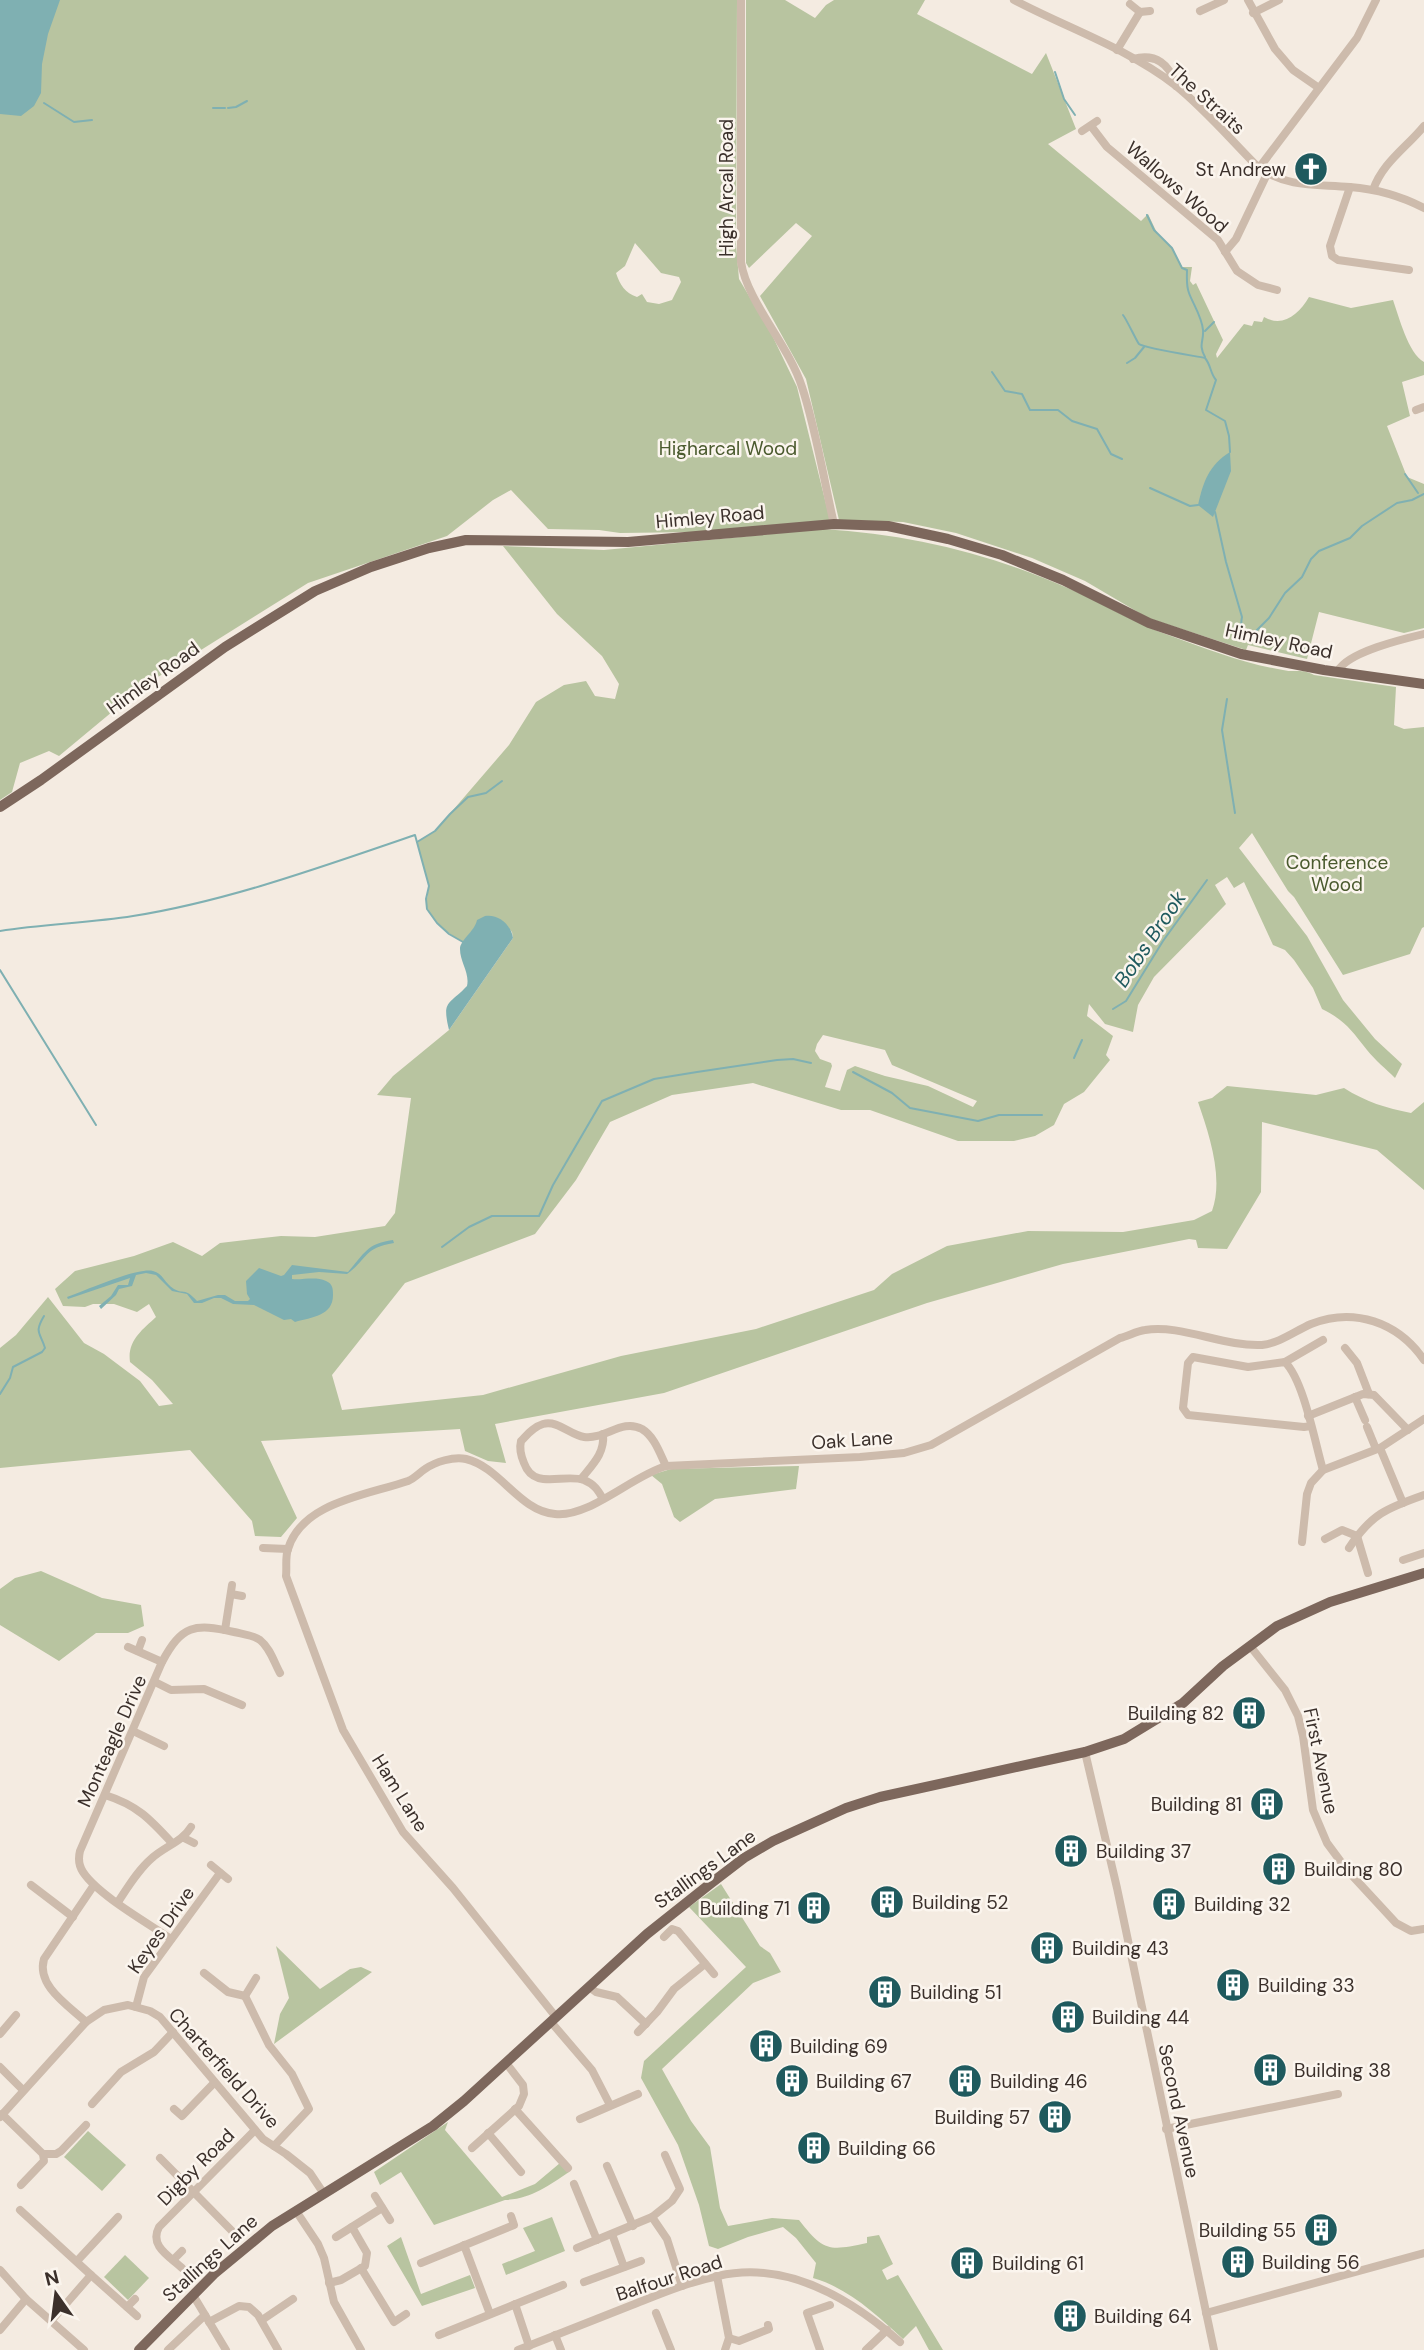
<svg xmlns="http://www.w3.org/2000/svg" width="1424" height="2350" viewBox="0 0 1424 2350" font-family="'DM Sans',sans-serif">
<style>
.green{fill:#b8c4a0;fill-rule:evenodd}
.water{fill:#7fb0b2}
.lines{fill:none;stroke-linecap:round;stroke-linejoin:round}
.stream{stroke:#7fb0b2;stroke-width:2}
.minor{stroke:#cdbbac;stroke-width:8}
.major{stroke:#7d675c;stroke-width:10}
.labels{text-anchor:middle;dominant-baseline:central;stroke-width:5;stroke-linejoin:round;paint-order:stroke}
.street-label{font-size:19px;fill:#3b302b;stroke:#fbf5ee}
.poi-label{font-size:19px;fill:#3b302b;stroke:#fbf5ee;text-anchor:start}
.park-label{font-size:19px;fill:#4a5a2e;stroke:#fbf5ee}
.water-label{font-size:21px;font-style:italic;fill:#1f5a5e;stroke:#fbf5ee}
</style>
<rect width="100%" height="100%" fill="#f4ebe1"/>
<g class="green">
<path d="M0,0h737l-1,244 3,35 32,54 26,54 33,133 -134,12 -76,1 -21,-3 -51,-1 -37,-39 -18,10 -46,36 -139,47 -166,104 -83,69 -10,-5 -29,12 -8,29 -12,8zM635,243l26,30 18,4 2,5 -9,18 -13,4 -12,-2 -5,-8 -5,3c-12,-4 -17,-12 -21,-24l9,-7z"/>
<path d="M746,0h39l30,18 11,-13 8,-5h91l-8,14 115,60 14,-21 30,76 -28,15 93,77 7,-7 10,21 14,13 10,19h10l-2,14 3,4 3,-2 27,57 -7,14 1,4 27,-34 8,2 2,-5 8,1 2,-5c19,11 35,-3 45,-20l42,11 42,-8c6,17 15,53 31,62v13l-22,7 8,34 -23,10 20,51 17,7v144l-20,5 -85,-21 -12,47 -59,-14 -2,5 -98,-32 -63,-37 -53,-23 -76,-25 -53,-11 -64,-2 -33,-141 -46,-83 52,-60 -16,-13 -47,45 -3,-5z"/>
<path d="M823,529c86,5 168,25 247,60 34,15 66,35 101,47 36,13 74,28 112,34 13,3 18,-2 31,5l82,12 -2,38 10,4 20,-2v200l-2,1 -12,26 -67,21 -49,-78 -6,-6 -36,-58 -13,15 68,88 36,64 32,39 27,25 -7,14c-9,-9 -20,-18 -28,-28 -16,-20 -21,-29 -45,-41l-9,-21 -19,-28 -9,-10 -12,-5 -29,-63 -10,6 -7,-11 -12,8 11,19 -72,73 -16,28 -5,27 -28,-8 -16,-20 -2,12 26,20 -7,19 4,5 -26,32 -20,12 -10,21 -19,11 -21,5h-56l-88,-31h-29l-88,-27 -81,12 -62,27 -34,58 -41,54 -130,49 -73,92 10,35 141,-15 138,-39 135,-27 118,-39 18,-16 55,-28 81,-15 95,1 71,-12 18,-9c12,-33 -3,-77 -14,-109l14,-4 15,-12 89,9 28,-7c22,14 42,20 67,25l13,-11v88l-47,-40 -115,-28 -1,70 -34,57 -29,-1 -2,-8 -7,-1 -126,25 -136,39 -263,90 -169,31 11,39 -18,-2 -23,-10 -5,-22 -199,12 36,77 -16,19 -26,-1 -3,-15 -62,-71 -190,18v-120l16,-13 32,-38 36,46 20,11 36,27 19,25 14,-2 -21,-24 -22,-18c-3,-21 12,-32 26,-45l-7,-13 -12,8 -23,-8h-21l-8,3 -22,-1 -8,-17 20,-18 59,-15 39,-14 29,14 18,-13 61,-7 34,1 70,-11 10,-13 16,-115 -34,-3 16,-19 56,-46 64,-92 -1,-6 -11,-12 -25,6 -13,16c-16,-9 -29,-19 -37,-37l3,-19 -12,-44 18,-11 74,-86 27,-43 28,-17 22,-4 9,15 20,3 4,-15 -17,-28 -45,-42 -54,-68 101,4zM823,1035l62,15 7,15 85,36 -4,6 -45,-21 -43,-10 -30,-10 -8,4 -7,21 -15,-4 7,-21 -1,-3 -11,-4 -5,-8 2,-7z"/>
<path d="M799,1466l-3,23 -81,10 -35,23 -6,-5 -12,-33 -11,-9 20,-6z"/>
<path d="M41,1571l61,27 39,7 3,21 -16,7h-32l-37,28 -59,-36v-36l15,-11z"/>
<path d="M721,1884l39,62 10,7 11,19 -28,11 -91,86 29,52 19,26 10,61 8,18 44,-8 27,2c25,32 30,31 68,23v-6l12,-2 14,29 -11,6 5,10 11,-5 45,75h-14l-13,-24 -13,13c-26,-24 -55,-51 -90,-61l3,-15 -20,-25 -13,-11 -35,10 -30,12 -9,-3 -10,-41 -21,-60 -37,-67 3,-17 102,-94 -57,-60z"/>
<path d="M276,1946l44,43 30,-20 11,-2 11,5 -98,72 6,-30 9,-16z"/>
<path d="M448,2122l-3,8 57,67 33,-13 25,-21 9,9c-21,14 -38,27 -64,28l-71,25 -33,-53 -21,13 -6,-13z"/>
<path d="M88,2131l38,34 -24,26 -38,-34z"/>
<path d="M552,2217l13,34 -59,24 -4,-11 33,-13 -12,-23z"/>
<path d="M401,2237l20,57 49,-19 5,13 -53,18 -35,-60z"/>
<path d="M125,2255l24,23 -21,22 -24,-23z"/>
</g>
<g class="water">
<path d="M0,0h60l-12,34 -6,30 -1,29 -7,13 -13,10 -21,-2z"/>
<path d="M1230,452l1,19 -18,46 -15,-12c5,-23 11,-40 32,-53z"/>
<path d="M485,916c14,-2 26,9 28,22l-64,92c-7,-30 -1,-24 18,-44 3,-13 -7,-24 -7,-37 0,-9 15,-18 17,-29z"/>
<path d="M393,1240l1,3c-31,5 -26,16 -47,31l-28,-2 -27,3v4c11,1 24,-3 34,2 7,3 7,8 7,14 0,21 -21,22 -38,27l-4,-3 -7,1 -30,-15 -21,-1 -12,-6h-7l-12,5h-8l-7,-9 -15,-3 -16,-16 -10,-2 -10,2 -4,11 -13,3 -3,6 -15,14 -2,-3 12,-10 7,-11h10l2,-7 -62,21 -1,-2c18,-6 70,-30 86,-26 10,2 12,13 21,18 12,6 10,-2 23,12l21,-6h7l10,6h13l2,-2 -3,-5 -1,-13 13,-13 22,8 3,-1 8,-10 56,7c17,-19 18,-28 45,-32z"/>
</g>
<g class="lines">
<g class="stream">
<path d="M1055,72l9,27 11,16"/>
<path d="M44,103l30,19 18,-2"/>
<path d="M213,108h12"/>
<path d="M228,108l8,-1 11,-6"/>
<path d="M1147,215l7,15 18,18 10,20 5,2c0,8 -1,15 2,23 4,11 13,24 14,37 1,12 -5,14 2,27"/>
<path d="M1123,315c4,5 14,27 16,29 5,4 56,12 66,14 6,7 5,15 11,22l-10,30 19,11 4,15 1,16"/>
<path d="M1205,331l9,-9"/>
<path d="M1127,363l8,-5 9,-11"/>
<path d="M992,372l13,19 17,3 8,16h28l14,11 25,8 14,25 11,5"/>
<path d="M1405,474l13,19"/>
<path d="M1150,488l40,18 8,-1"/>
<path d="M1215,512l11,50 16,55c-2,9 0,14 6,22l21,-21 16,-25 17,-16 9,-18 8,-8 31,-13 12,-12 35,-23 15,-3 12,-6"/>
<path d="M1227,699l-5,31 13,83"/>
<path d="M417,842l18,-11 15,-17 18,-17 18,-4 16,-12"/>
<path d="M0,931c44,-7 89,-8 133,-15 95,-15 191,-50 282,-81l14,51 -3,13 1,10 10,14 12,11 14,8"/>
<path d="M0,970l96,155"/>
<path d="M1113,1009l13,-8 37,-60 44,-61"/>
<path d="M1074,1058l8,-18"/>
<path d="M853,1072l39,21 18,15 68,13 21,-6h43"/>
<path d="M442,1247l27,-20 23,-11h47l14,-31 49,-84 52,-22 43,-7 80,-12 16,-1 18,4"/>
<path d="M0,1394l10,-16 3,-11 29,-15 3,-4c-5,-16 -11,-15 -1,-32"/>
</g>
<g class="minor">
<path d="M741,0v262c6,40 48,83 61,125 14,42 22,94 32,137"/>
<path d="M1014,0c53,28 113,48 161,85 30,24 56,55 84,83 31,20 56,16 91,19 25,2 51,9 74,21"/>
<path d="M1248,0l27,49 18,21 26,18"/>
<path d="M1130,4l10,8 10,-1"/>
<path d="M1200,11l24,-11"/>
<path d="M1253,13l26,-13"/>
<path d="M1117,50l23,-38"/>
<path d="M1133,59c23,-6 37,5 43,27"/>
<path d="M1091,126l16,21 111,93 19,31 21,14 19,5"/>
<path d="M1082,131l15,-10"/>
<path d="M1259,168l98,-130 19,-38"/>
<path d="M1350,187l-20,59 2,10 6,4 71,10"/>
<path d="M1373,190c10,-28 33,-42 51,-64"/>
<path d="M1225,252l11,-13 31,-65"/>
<path d="M1416,410l8,-3"/>
<path d="M1338,671c10,-19 65,-32 86,-37"/>
<path d="M1345,1348l12,15 12,31"/>
<path d="M1285,1362l38,-22"/>
<path d="M1355,1397l10,23"/>
<path d="M1308,1416l55,-22 11,1 34,35"/>
<path d="M1311,1426l-7,1 -116,-12 -5,-7 5,-45 5,-6 55,10 37,-5c19,19 30,81 38,108"/>
<path d="M1367,1427l9,22"/>
<path d="M1380,1448l23,55"/>
<path d="M581,1479c12,-15 24,-26 22,-45"/>
<path d="M603,1499c-5,-9 -9,-15 -19,-19 -21,-7 -50,11 -60,-17 -3,-7 -5,-14 -3,-22 6,-6 12,-14 22,-17 15,-4 27,11 41,13 21,3 38,-19 58,-8 13,8 18,25 24,37"/>
<path d="M1325,1539l17,-9 15,6 11,37"/>
<path d="M1302,1542l5,-48 4,-11 12,-13 57,-22 44,-29"/>
<path d="M263,1548l25,1"/>
<path d="M1349,1548c22,-34 38,-40 75,-53"/>
<path d="M1403,1560l21,-7"/>
<path d="M231,1594l11,2"/>
<path d="M225,1630l7,-45"/>
<path d="M1250,1646l35,44 13,26 5,20 10,74 14,33 20,27 49,53 15,8 13,-2"/>
<path d="M128,1647l34,15"/>
<path d="M138,1651l4,-11"/>
<path d="M155,1682l16,8 33,-1 38,16"/>
<path d="M133,1731l31,15"/>
<path d="M1085,1752l32,136 97,462"/>
<path d="M105,1795c32,10 45,24 67,48"/>
<path d="M184,1838l10,5"/>
<path d="M211,1865l17,14"/>
<path d="M31,1885l42,32"/>
<path d="M118,1902c10,-15 20,-32 34,-44 13,-12 30,-16 39,-31"/>
<path d="M664,1937l8,-8 6,2 36,43"/>
<path d="M171,1939c-23,-16 -73,-44 -88,-67 -4,-6 -5,-13 -3,-21l82,-189c20,-37 32,-39 72,-30 8,2 19,3 26,8 10,8 14,22 20,33"/>
<path d="M204,1973l24,19 17,4 11,-18"/>
<path d="M589,1987l7,5 21,5 29,27"/>
<path d="M245,1996l24,49 23,29 17,35 -35,37"/>
<path d="M136,2007l8,-30 76,-104"/>
<path d="M556,2017l-103,-129 -50,-56 -60,-102 -57,-154c1,-8 -1,-19 2,-27 14,-47 80,-54 120,-68 7,-3 11,-8 17,-12 10,-7 29,-13 41,-10 34,8 53,52 89,55 34,4 77,-38 111,-48l194,-9 44,-4 27,-8 189,-107c8,-2 17,-7 25,-8 36,-6 79,17 117,15 18,-2 33,-14 49,-21 43,-17 87,-2 113,36"/>
<path d="M86,2022c-17,-16 -50,-36 -42,-63l50,-74"/>
<path d="M551,2022l41,48 18,35"/>
<path d="M638,2032l19,-20 17,-23 31,-25"/>
<path d="M0,2034l16,-19"/>
<path d="M0,2067l23,23"/>
<path d="M92,2104l29,-32 33,-20 19,-20"/>
<path d="M174,2109l8,7 32,-33"/>
<path d="M515,2109l53,59"/>
<path d="M2,2114l41,40"/>
<path d="M0,2117l86,-95 18,-12 24,-5 22,6 10,6 103,122 23,15 24,19 14,21"/>
<path d="M580,2119l58,-25"/>
<path d="M1166,2129l172,-35"/>
<path d="M488,2133l33,39"/>
<path d="M472,2148l47,-42 5,-12 -1,-9 -17,-22"/>
<path d="M160,2158l73,74"/>
<path d="M607,2166l26,60"/>
<path d="M574,2184l23,56"/>
<path d="M21,2185l23,-24 -1,-7h13l5,-3 25,-26"/>
<path d="M375,2196l15,24"/>
<path d="M20,2210l71,65"/>
<path d="M296,2211l22,33 6,14 10,44 27,48"/>
<path d="M652,2217l20,-16 8,-12 -15,-34"/>
<path d="M612,2234l12,33"/>
<path d="M336,2237l46,-29"/>
<path d="M464,2245l26,69"/>
<path d="M577,2248l75,-31 15,22 15,47"/>
<path d="M173,2260l9,-9"/>
<path d="M77,2261l41,-44"/>
<path d="M421,2263l93,-38 -3,-9"/>
<path d="M182,2268c-13,-12 -33,-22 -23,-41l96,-97"/>
<path d="M361,2268l33,54 12,-8"/>
<path d="M0,2270l26,29 58,51"/>
<path d="M717,2276l12,62 -4,12"/>
<path d="M584,2282l57,-21"/>
<path d="M329,2283l12,-3 24,-14 2,-13 -15,-26"/>
<path d="M193,2295l33,55"/>
<path d="M515,2304l14,42"/>
<path d="M127,2307l8,-8"/>
<path d="M656,2313l15,37"/>
<path d="M1206,2313l218,-60"/>
<path d="M52,2320l39,-45 46,41"/>
<path d="M262,2320l31,-21"/>
<path d="M209,2322l30,-16 10,1 9,8 20,35"/>
<path d="M0,2330l26,-31"/>
<path d="M439,2335l124,-50"/>
<path d="M555,2335l6,15"/>
<path d="M729,2338l10,3 30,-12 -1,-4"/>
<path d="M168,2350l37,-35"/>
<path d="M518,2350c38,-15 76,-30 114,-45 28,-11 56,-23 86,-29 69,-16 132,22 182,66"/>
<path d="M820,2350l-13,-37 23,-8"/>
<path d="M866,2350l21,-20"/>
</g>
<g class="major">
<path d="M0,807l41,-27 184,-133 90,-56 56,-24 58,-19 37,-8 162,2 206,-18 54,2 60,13 54,16 61,25 86,43 92,31 83,16 100,14"/>
<path d="M139,2350l75,-76 58,-48 161,-100 31,-25 183,-167 63,-50 34,-26 29,-17 73,-33 34,-11 205,-45 39,-13 59,-36 40,-37 54,-40 53,-24 94,-29"/>
</g>
</g>
<defs>
<g id="church-disc" transform="scale(1.75)"><circle r="9.5" fill="#1f5a5e" stroke="#fbf5ee"/><path d="M-1.2-6h2.4v3.5h3.3v2.4h-3.3V6h-2.4V-.1h-3.3v-2.4h3.3Z" fill="#fff"/></g>
<g id="building-disc" transform="scale(1.75)"><circle r="9.5" fill="#1f5a5e" stroke="#fbf5ee"/><path d="M-4-6H4V6H1V3H-1V6H-4ZM-2.5-4.3h1.7v1.8h-1.7ZM.8-4.3h1.7v1.8H.8ZM-2.5-1h1.7V.8h-1.7ZM.8-1h1.7V.8H.8Z" fill="#fff"/></g>
</defs>
<g fill-rule="evenodd">
<use href="#church-disc" x="1311" y="169"/>
<use href="#building-disc" x="1249" y="1713"/>
<use href="#building-disc" x="1267" y="1804"/>
<use href="#building-disc" x="1071" y="1851"/>
<use href="#building-disc" x="1279" y="1869"/>
<use href="#building-disc" x="887" y="1902"/>
<use href="#building-disc" x="1169" y="1904"/>
<use href="#building-disc" x="814" y="1908"/>
<use href="#building-disc" x="1047" y="1948"/>
<use href="#building-disc" x="1233" y="1985"/>
<use href="#building-disc" x="885" y="1992"/>
<use href="#building-disc" x="1068" y="2017"/>
<use href="#building-disc" x="766" y="2046"/>
<use href="#building-disc" x="1270" y="2070"/>
<use href="#building-disc" x="792" y="2081"/>
<use href="#building-disc" x="965" y="2081"/>
<use href="#building-disc" x="1055" y="2117"/>
<use href="#building-disc" x="814" y="2148"/>
<use href="#building-disc" x="1321" y="2230"/>
<use href="#building-disc" x="1238" y="2262"/>
<use href="#building-disc" x="967" y="2263"/>
<use href="#building-disc" x="1070" y="2316"/>
</g>
<g class="labels">
<g class="street-label">
<text transform="translate(1207 99) rotate(42)">The Straits</text>
<text transform="translate(1177 187) rotate(41)">Wallows Wood</text>
<text transform="translate(726 188) rotate(-90)">High Arcal Road</text>
<text transform="translate(710 517) rotate(-5)">Himley Road</text>
<text transform="translate(1279 641) rotate(12)">Himley Road</text>
<text transform="translate(153 678) rotate(-36)">Himley Road</text>
<text transform="translate(852 1440) rotate(-4)">Oak Lane</text>
<text transform="translate(112 1741) rotate(-66)">Monteagle Drive</text>
<text transform="translate(1321 1761) rotate(78)">First Avenue</text>
<text transform="translate(400 1793) rotate(58)">Ham Lane</text>
<text transform="translate(705 1869) rotate(-36)">Stallings Lane</text>
<text transform="translate(161 1930) rotate(-55)">Keyes Drive</text>
<text transform="translate(224 2068) rotate(48)">Charterfield Drive</text>
<text transform="translate(1179 2111) rotate(78)">Second Avenue</text>
<text transform="translate(196 2167) rotate(-45)">Digby Road</text>
<text transform="translate(210 2258) rotate(-42)">Stallings Lane</text>
<text transform="translate(669 2278) rotate(-18)">Balfour Road</text>
</g>
<g class="poi-label">
<text x="1286" y="169" text-anchor="end">St Andrew</text>
<text x="1224" y="1713" text-anchor="end">Building 82</text>
<text x="1242" y="1804" text-anchor="end">Building 81</text>
<text x="1096" y="1851">Building 37</text>
<text x="1304" y="1869">Building 80</text>
<text x="912" y="1902">Building 52</text>
<text x="1194" y="1904">Building 32</text>
<text x="790" y="1908" text-anchor="end">Building 71</text>
<text x="1072" y="1948">Building 43</text>
<text x="1258" y="1985">Building 33</text>
<text x="910" y="1992">Building 51</text>
<text x="1092" y="2017">Building 44</text>
<text x="790" y="2046">Building 69</text>
<text x="1294" y="2070">Building 38</text>
<text x="816" y="2081">Building 67</text>
<text x="990" y="2081">Building 46</text>
<text x="1030" y="2117" text-anchor="end">Building 57</text>
<text x="838" y="2148">Building 66</text>
<text x="1296" y="2230" text-anchor="end">Building 55</text>
<text x="1262" y="2262">Building 56</text>
<text x="992" y="2263">Building 61</text>
<text x="1094" y="2316">Building 64</text>
</g>
<g class="park-label">
<text x="728" y="448">Higharcal Wood</text>
<text x="1337" y="862">Conference<tspan x="1337" dy="22">Wood</tspan></text>
</g>
<g class="water-label">
<text transform="translate(1150 939) rotate(-56)">Bobs Brook</text>
</g>
</g>
<g transform="translate(56 2294) rotate(346)" stroke="#fbf5ee" stroke-width="5" paint-order="stroke">
<path d="M0-5L12 26L0 18L-12 26Z" fill="#3b302b"/>
<text y="-10" font-size="19" font-weight="bold" text-anchor="middle" fill="#3b302b">N</text>
</g>
</svg>
